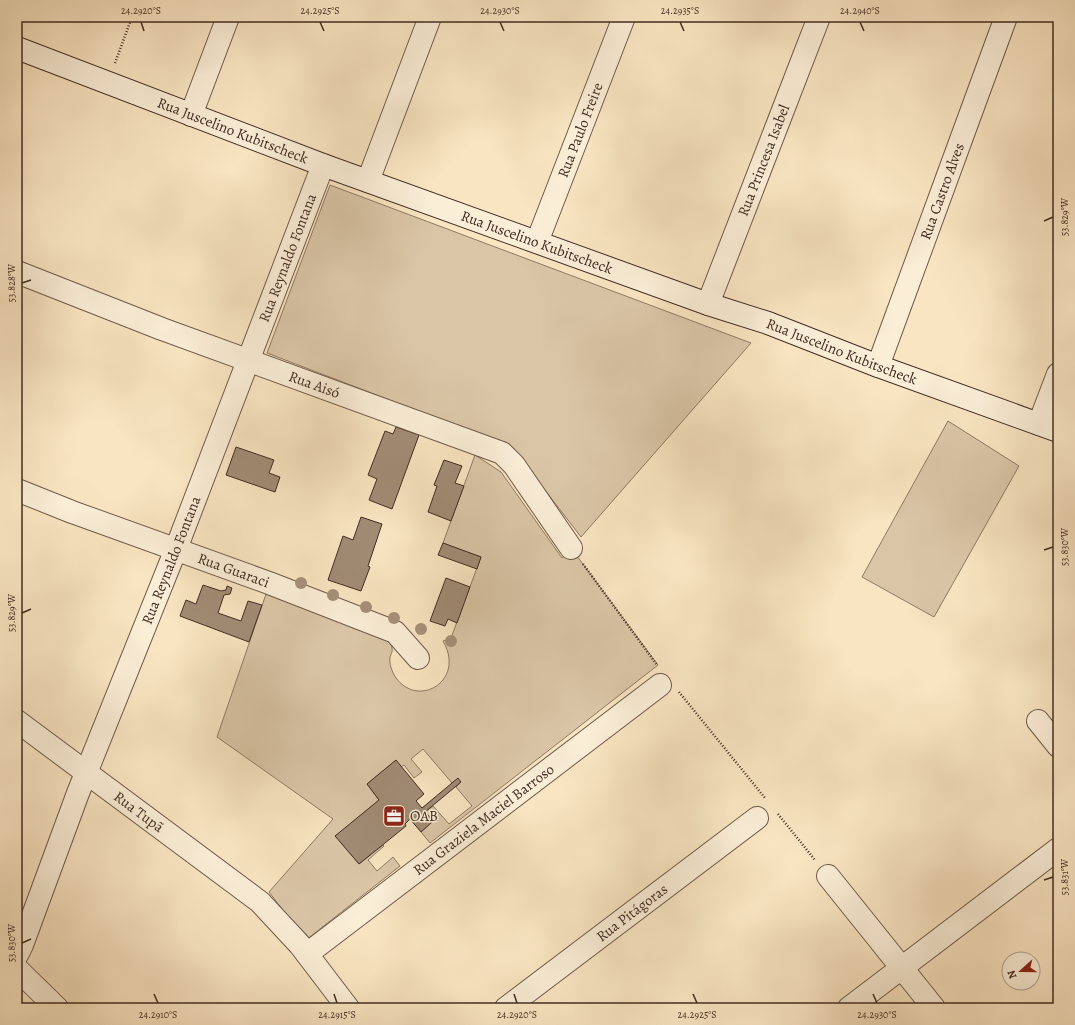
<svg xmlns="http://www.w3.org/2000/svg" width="1075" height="1025" viewBox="0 0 1075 1025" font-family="Alegreya,serif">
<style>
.green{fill:#dac6a7;stroke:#8e7964}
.building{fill:#a18c75;stroke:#412c22}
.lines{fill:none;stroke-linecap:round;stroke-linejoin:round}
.street-casing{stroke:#6f5a4a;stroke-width:24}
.secondary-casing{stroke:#412c22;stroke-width:24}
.path{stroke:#412c22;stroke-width:2.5;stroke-dasharray:1 2;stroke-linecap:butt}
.street{stroke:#fbeed7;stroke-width:22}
.secondary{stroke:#fbeed7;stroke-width:22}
.tree{fill:#a59079}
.ticks{fill:none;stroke:#412c22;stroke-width:1.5}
.labels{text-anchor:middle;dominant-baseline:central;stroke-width:3;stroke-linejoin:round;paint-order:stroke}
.street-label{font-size:15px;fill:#412c22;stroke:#fbeed7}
.poi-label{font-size:15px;fill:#412c22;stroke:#fbeed7;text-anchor:start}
.neatline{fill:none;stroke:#412c22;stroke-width:1.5}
.ticks-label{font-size:10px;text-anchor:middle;fill:#412c22}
</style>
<rect width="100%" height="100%" fill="#f9e5c2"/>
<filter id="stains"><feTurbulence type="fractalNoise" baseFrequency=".005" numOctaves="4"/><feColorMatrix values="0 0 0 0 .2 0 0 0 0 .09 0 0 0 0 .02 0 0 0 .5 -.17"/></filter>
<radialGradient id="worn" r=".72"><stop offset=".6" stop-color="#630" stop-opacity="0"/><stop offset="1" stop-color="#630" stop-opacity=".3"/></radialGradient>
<g class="green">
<path d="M330,185l421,158 -170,194 -69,-90 -245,-94z"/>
<path d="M948,421l71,45 -85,151 -72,-40z"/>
<path d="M475,455l26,17 61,86 9,-10 87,117 -228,178 -9,-11 12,-11 -8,-9 8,-6 16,18 23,-18 -16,-19 5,-5 -3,-3 -6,4 -29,-34 -12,10 11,13 -8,6 -10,-13 -3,2 -6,-6 -28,23 12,16 -43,36 23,28 24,-19 1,1 -16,14 9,11 16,-14 7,9 -94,74 -37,-48 64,-73 -116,-82 49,-143 122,45c2,3 4,6 4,9 1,3 -1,6 -2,9 -1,7 2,15 6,21 23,31 70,2 47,-37l8,-3 30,-81 -38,-14z"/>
</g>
<g class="building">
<path d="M396,427l23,8 -27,74 -23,-9 8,-21 -9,-4 17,-44 8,3z"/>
<path d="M236,447l38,13 -5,13 11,4 -5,15 -49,-17z"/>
<path d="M444,460l18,6 -7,17 9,3 -13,35 -23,-9 9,-26 -3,-1z"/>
<path d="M361,517l21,7 -14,42 2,1 -9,24 -33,-11 15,-44 10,4z"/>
<path d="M443,543l38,14 -4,12 -39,-14z"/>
<path d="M446,578l24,9 -13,36 -9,-4 -3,7 -15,-5z"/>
<path d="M203,585l18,6 5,-1 1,-4 5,2 -2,6 -6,1 -6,18 23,8 7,-20 14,4 -13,37 -69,-26 6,-16 10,4z"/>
<path d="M396,760l28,34 -8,7 6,7 36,-30 3,4 -36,30 8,9 -12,11 -11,-13 -5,5 1,2 -47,38 -24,-28 44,-36 -12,-16z"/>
</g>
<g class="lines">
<g class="street-casing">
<g id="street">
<path d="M191,115l37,-98"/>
<path d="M368,181l62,-164"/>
<path id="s1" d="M537,242l87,-225"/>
<path id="s2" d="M17,272l145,57 340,124 12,12 57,83"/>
<path id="s3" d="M708,304l111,-287"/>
<path id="s4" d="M878,366l128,-349"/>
<path d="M1039,424l19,-50"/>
<path id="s5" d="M17,490l55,22 197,71 126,49 23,26"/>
<path id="s6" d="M17,721l243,181 40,43 48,63"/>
<path d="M1038,721l20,25"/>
<path d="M828,876l106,132"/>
<path id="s7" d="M307,954l353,-269"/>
<path id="s8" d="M17,955l5,-10 56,-152 98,-244 147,-384"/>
<path d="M17,969l40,39"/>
<path id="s9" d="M506,1008l251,-190"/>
<path d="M849,1008l209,-159"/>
</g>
</g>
<g class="secondary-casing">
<g id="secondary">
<path id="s10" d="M17,48l306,117 385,139 60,19 110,43 180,65"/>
</g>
</g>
<g class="path">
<path d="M115,63l17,-46"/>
<path d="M583,564l74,101"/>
<path d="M679,692l86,106"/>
<path d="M778,814l37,46"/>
</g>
<use href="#street" class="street"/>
<use href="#secondary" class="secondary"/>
</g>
<g class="tree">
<circle cx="301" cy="583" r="6"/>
<circle cx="333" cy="595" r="6"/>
<circle cx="366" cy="607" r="6"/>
<circle cx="394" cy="618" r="6"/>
<circle cx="421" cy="629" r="6"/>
<circle cx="451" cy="641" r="6"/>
</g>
<path class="ticks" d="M141,22l3,9M320,22l4,9M500,22l4,9M680,22l4,9M860,22l4,9M1044,221l9,-4M22,283l9,-3M1044,550l9,-3M22,613l9,-4M1044,880l9,-3M22,943l9,-4M154,994l4,9M334,994l3,9M514,994l3,9M693,994l4,9M873,994l4,9"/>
<defs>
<g id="office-square" transform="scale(1.15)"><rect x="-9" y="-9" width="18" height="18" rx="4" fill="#8f2418" stroke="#fbeed7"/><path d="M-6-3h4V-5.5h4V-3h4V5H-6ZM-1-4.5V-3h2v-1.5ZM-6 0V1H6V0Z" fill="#fff"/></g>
</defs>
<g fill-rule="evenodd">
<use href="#office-square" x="394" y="816"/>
</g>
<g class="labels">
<g class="street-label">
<text stroke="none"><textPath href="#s1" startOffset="120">Rua Paulo Freire</textPath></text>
<text stroke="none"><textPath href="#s10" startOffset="231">Rua Juscelino Kubitscheck</textPath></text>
<text stroke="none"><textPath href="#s3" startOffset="154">Rua Princesa Isabel</textPath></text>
<text stroke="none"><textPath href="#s4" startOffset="186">Rua Castro Alves</textPath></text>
<text stroke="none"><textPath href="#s10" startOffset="555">Rua Juscelino Kubitscheck</textPath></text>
<text stroke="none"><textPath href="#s8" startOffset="748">Rua Reynaldo Fontana</textPath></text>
<text stroke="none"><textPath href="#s10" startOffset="879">Rua Juscelino Kubitscheck</textPath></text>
<text stroke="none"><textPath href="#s2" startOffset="318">Rua Aisó</textPath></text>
<text stroke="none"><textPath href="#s8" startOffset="424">Rua Reynaldo Fontana</textPath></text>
<text stroke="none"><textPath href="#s5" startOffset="231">Rua Guaraci</textPath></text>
<text stroke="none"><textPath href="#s6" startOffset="152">Rua Tupã</textPath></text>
<text stroke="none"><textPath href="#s7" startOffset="222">Rua Graziela Maciel Barroso</textPath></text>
<text stroke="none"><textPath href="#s9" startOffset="158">Rua Pitágoras</textPath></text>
</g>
<g class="poi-label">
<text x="410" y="816">OAB</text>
</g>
</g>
<rect width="1075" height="1025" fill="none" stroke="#f9e5c2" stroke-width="44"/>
<g transform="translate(1021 971) rotate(249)"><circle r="19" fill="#fbeed7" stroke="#b1a08f"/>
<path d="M0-3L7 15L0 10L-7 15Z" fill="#8f2418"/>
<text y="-6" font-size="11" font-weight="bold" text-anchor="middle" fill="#412c22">N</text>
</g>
<rect x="22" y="22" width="1031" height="981" class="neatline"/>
<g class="ticks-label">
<text x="141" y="14">24.2920°S</text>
<text x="320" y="14">24.2925°S</text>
<text x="500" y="14">24.2930°S</text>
<text x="680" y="14">24.2935°S</text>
<text x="860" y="14">24.2940°S</text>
<text transform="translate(1064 217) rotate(-90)" y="4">53.829°W</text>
<text transform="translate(11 283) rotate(-90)" y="4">53.828°W</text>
<text transform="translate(1064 547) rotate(-90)" y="4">53.830°W</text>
<text transform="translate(11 613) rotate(-90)" y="4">53.829°W</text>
<text transform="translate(1064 877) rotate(-90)" y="4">53.831°W</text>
<text transform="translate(11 943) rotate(-90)" y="4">53.830°W</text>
<text x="158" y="1018">24.2910°S</text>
<text x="337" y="1018">24.2915°S</text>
<text x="517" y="1018">24.2920°S</text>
<text x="697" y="1018">24.2925°S</text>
<text x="877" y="1018">24.2930°S</text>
</g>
<rect width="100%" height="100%" filter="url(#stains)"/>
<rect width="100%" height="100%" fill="url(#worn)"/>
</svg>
